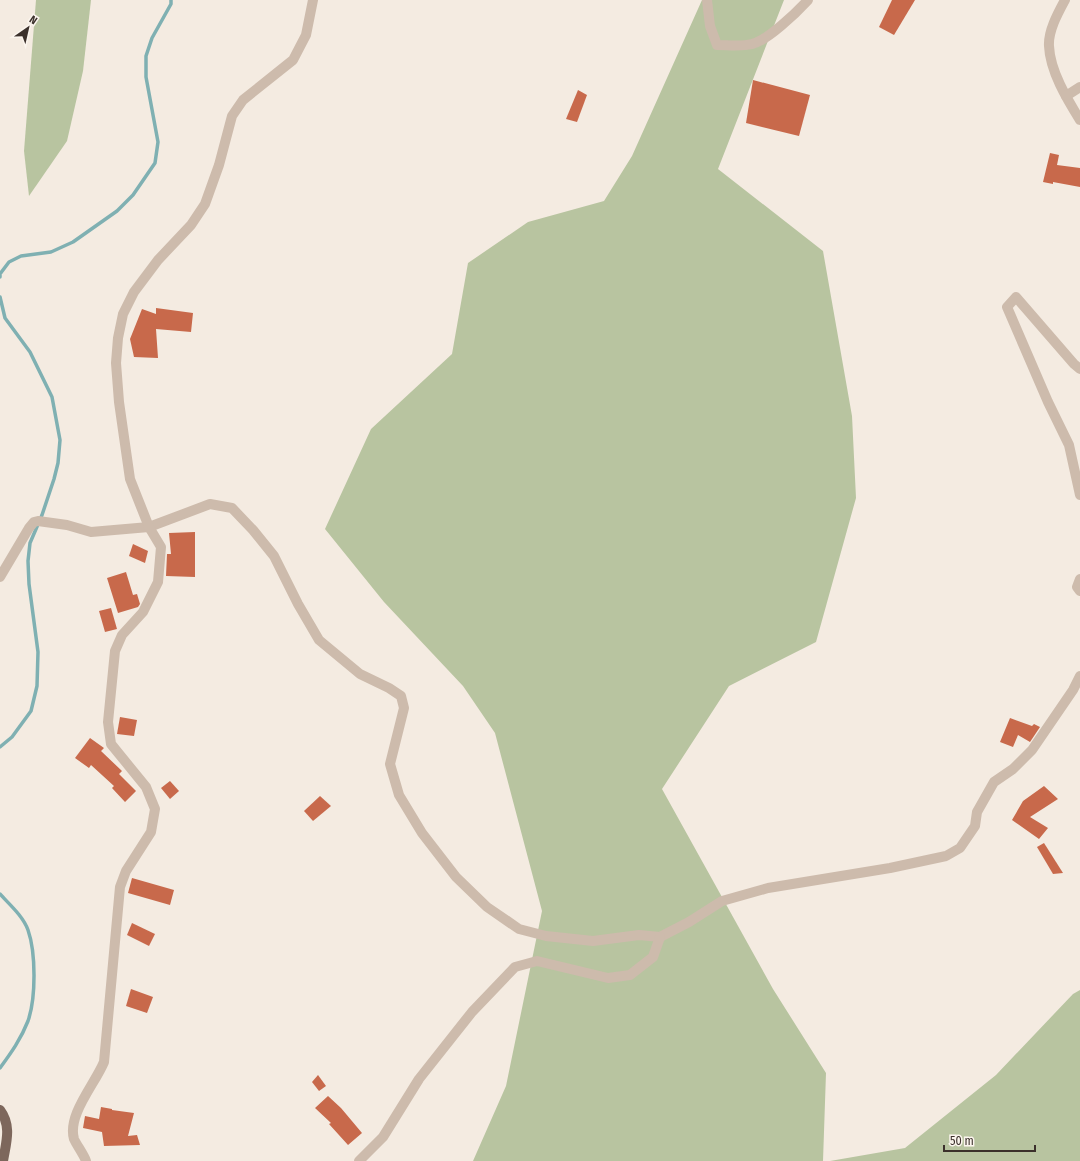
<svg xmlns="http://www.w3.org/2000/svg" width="1080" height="1161" viewBox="0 0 1080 1161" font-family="'Fira Sans Condensed',sans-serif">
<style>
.green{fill:#b8c4a0}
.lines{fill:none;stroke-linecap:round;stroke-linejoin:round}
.stream{stroke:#7fb0b2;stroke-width:3.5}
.building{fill:#c8694b}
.minor{stroke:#cdbbac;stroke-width:10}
.major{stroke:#7d675c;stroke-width:10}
</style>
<rect width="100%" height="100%" fill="#f4ebe1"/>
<g class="green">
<path d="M36,0h55l-8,71 -16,70 -38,55 -5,-45z"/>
<path d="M702,0h82l-66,169 105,82 29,165 4,82 -40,144 -87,44 -67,103 111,200 53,84 -3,88h-350l33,-75 36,-175 -47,-178 -32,-47 -79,-84 -59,-73 46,-100 81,-75 16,-91 60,-41 76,-21 28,-45z"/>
<path d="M1080,990v171h-250l75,-13 91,-73 77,-81z"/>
</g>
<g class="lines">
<g class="stream">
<path d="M0,277v-3l9,-12 12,-6 30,-4 22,-10 44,-31 16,-16 22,-32 3,-21 -12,-65v-21l6,-18 19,-34v-4"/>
<path d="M0,297l5,21 25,34 22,45 8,43 -2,23 -4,16 -12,36 -12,28 -2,18 1,23 9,68 -1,34 -6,25 -19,26 -12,10"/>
<path d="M0,894c9,10 23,22 28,36 8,23 8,68 0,91 -7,18 -17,32 -28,47"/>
</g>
</g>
<g class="building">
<path d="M892,0h23l-21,35 -15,-8z"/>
<path d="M753,80l57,15 -11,41 -53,-13z"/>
<path d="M578,90l9,5 -10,27 -11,-3z"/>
<path d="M1050,153l9,2 -2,10 23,3v19l-27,-5v2l-10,-2z"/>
<path d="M156,308l37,5 -2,19 -35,-3 2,29 -24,-1 -4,-18 12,-30 14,5z"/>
<path d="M195,532v45l-29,-1 1,-22h4l-2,-21z"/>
<path d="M133,544l15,7 -3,12 -16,-7z"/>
<path d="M126,572l7,23 4,-1 3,10 -2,3 -20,6 -11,-35z"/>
<path d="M111,608l6,21 -12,3 -6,-21z"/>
<path d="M120,717l17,3 -3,16 -17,-2z"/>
<path d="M1010,718l22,8 2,-2 6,3 -10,15 -12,-7 -5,12 -13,-5z"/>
<path d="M90,738l14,10 -3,3 21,20 -3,3 17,17 -11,11 -13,-14 2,-2 -23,-21 -2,3 -14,-10z"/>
<path d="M170,781l9,10 -9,8 -9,-11z"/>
<path d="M1044,786l14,13 -28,18 18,11 -9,11 -27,-19 11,-19z"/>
<path d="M320,796l11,10 -18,15 -9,-10z"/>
<path d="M1044,843l19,30 -10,1 -16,-27z"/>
<path d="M132,878l42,12 -4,15 -42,-12z"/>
<path d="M132,923l23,11 -6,12 -22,-11z"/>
<path d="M131,989l22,8 -6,16 -21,-7z"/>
<path d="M318,1075l8,11 -7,5 -7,-9z"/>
<path d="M328,1096l13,12 21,25 -14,12 -19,-21 2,-1 -16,-15z"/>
<path d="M101,1107l11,2v1l22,3 -6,23 9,-1 3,10 -36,1 -2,-14 -19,-4 2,-12 14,3z"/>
</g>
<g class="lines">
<g class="minor">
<path d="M707,0l3,26 7,19c11,0 24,2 35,-1 15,-3 45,-32 56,-44"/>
<path d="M1065,0c-7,13 -17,31 -16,46 1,25 18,53 31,74"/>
<path d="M1066,96l14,-9"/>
<path d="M1080,369l-6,-5 -58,-67 -9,10 41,95 21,43 11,50"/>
<path d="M0,577l29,-49 5,-6 4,-1 29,4 24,7 58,-5 61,-23 22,4 21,22 21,26 24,48 21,36 41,34 29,14 12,8 3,12 -14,56 9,31 23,38 34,44 31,30 32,22 27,7 47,5 46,-6 21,2 29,-15 33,-21 46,-13 122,-20 56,-12 14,-8 15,-22 2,-14 17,-30 19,-13 19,-19 41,-60 7,-14"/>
<path d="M1080,579l-3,8 3,4"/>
<path d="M86,1161c-2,-6 -10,-17 -12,-22 -7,-24 21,-55 30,-77l16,-175 6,-16 25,-39 4,-23 -9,-22 -35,-43 -3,-22 7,-71 7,-16 21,-23 15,-30 3,-35 -12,-20 -19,-48 -11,-77 -3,-39 2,-25 5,-24 11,-22 24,-32 33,-35 14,-21 14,-39 13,-49 11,-16 50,-40 13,-25 7,-35"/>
<path d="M359,1161l24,-24 36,-58 53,-67 43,-45 22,-6 71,17 22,-3 23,-18 7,-20"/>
</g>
<path class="major" d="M0,1110c12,16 6,33 3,51"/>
</g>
<g transform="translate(28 28) rotate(34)" stroke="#fbf5ee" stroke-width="3" paint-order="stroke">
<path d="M0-3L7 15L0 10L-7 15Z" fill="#3b302b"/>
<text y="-6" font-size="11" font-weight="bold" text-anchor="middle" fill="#3b302b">N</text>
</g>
<path d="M944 1145v6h91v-6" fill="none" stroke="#3b302b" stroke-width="2"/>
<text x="950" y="1145" font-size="12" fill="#3b302b" stroke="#fbf5ee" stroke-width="3" paint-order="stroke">50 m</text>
</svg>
